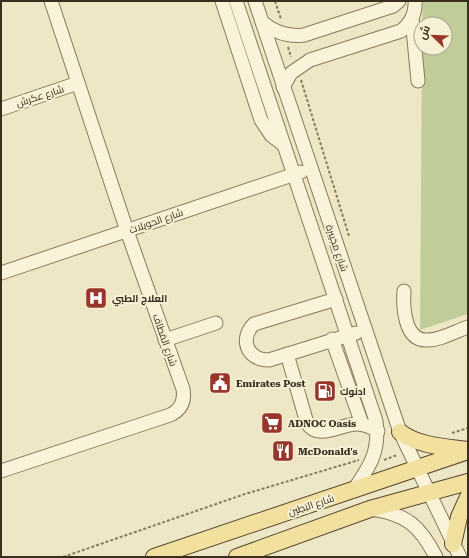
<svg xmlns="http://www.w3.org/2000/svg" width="469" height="558" viewBox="0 0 469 558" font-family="'Roboto Serif',Cairo,serif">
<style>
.green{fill:#c1cd99}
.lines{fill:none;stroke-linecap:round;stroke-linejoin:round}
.minor-casing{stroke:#8a795b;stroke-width:15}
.major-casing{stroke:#58472f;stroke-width:18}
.path{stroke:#8a795b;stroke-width:2;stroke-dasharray:3 2;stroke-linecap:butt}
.minor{stroke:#f9f3d9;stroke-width:13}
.major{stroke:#f1e09e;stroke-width:16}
.labels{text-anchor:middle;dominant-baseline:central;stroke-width:4;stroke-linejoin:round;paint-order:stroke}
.street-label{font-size:10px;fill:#3a2f1f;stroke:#f6f0d5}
.poi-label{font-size:10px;font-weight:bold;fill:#3a2f1f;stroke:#f6f0d5;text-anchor:start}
</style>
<rect width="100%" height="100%" fill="#eee7c6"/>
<path class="green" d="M423,1h45v313l-48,16 2,-282h23v-24h-23z"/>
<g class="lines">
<g class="minor-casing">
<g id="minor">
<path d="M222,1l39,119 10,15 13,10"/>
<path d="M236,1l140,420c4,31 -6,45 -23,70"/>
<path d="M255,1l145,431 60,125"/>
<path d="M412,19l6,62"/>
<path d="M262,22c13,11 26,15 42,13l89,-29 6,-5"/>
<path d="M283,87l8,-14 19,-13 91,-29c10,-8 15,-17 14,-30"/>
<path d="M1,109l77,-26"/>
<path d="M1,273l300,-101"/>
<path d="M404,291c-1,15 0,49 22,49 13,1 30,-9 42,-13"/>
<path d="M336,299l-82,25c-15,15 -7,36 15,36l87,-27"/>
<path d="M332,339l30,85"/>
<path d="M165,340l51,-17"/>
<path d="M287,354l20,69c11,18 34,1 50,1 8,0 14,3 21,7"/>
<path d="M1,471l169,-56c11,-5 15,-14 13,-26l-56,-158 -76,-230"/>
<path d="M371,509c36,5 49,17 65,48"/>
</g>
</g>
<g class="major-casing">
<g id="major">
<path d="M400,432c18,14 46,15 68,18"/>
<path d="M453,544l6,-27 9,-20"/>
<path d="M154,557l314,-106"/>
<path d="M237,557l133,-48 98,-27"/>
</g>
</g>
<g class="path">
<path d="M275,1l6,18"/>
<path d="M288,47l3,10"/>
<path d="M301,80l48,156"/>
<path d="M452,433l16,-5"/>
<path d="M384,460l13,-5"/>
<path d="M63,557l182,-63 114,-34"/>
</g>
<use href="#minor" class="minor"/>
<use href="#major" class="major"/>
</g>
<defs>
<g id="hospital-square" transform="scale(1.15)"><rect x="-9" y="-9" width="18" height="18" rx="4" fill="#99362b" stroke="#f6f0d5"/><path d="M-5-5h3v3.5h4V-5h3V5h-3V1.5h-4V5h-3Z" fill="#fff"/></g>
<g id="civic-square" transform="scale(1.15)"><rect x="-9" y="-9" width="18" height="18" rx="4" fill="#99362b" stroke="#f6f0d5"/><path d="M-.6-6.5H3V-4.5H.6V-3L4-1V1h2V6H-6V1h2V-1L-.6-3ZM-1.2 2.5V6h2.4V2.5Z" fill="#fff"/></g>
<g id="fuel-square" transform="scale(1.15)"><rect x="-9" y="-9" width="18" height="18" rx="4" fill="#99362b" stroke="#f6f0d5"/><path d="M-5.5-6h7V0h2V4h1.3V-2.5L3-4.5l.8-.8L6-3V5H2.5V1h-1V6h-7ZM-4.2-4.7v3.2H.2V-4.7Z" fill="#fff"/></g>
<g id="supermarket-square" transform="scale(1.15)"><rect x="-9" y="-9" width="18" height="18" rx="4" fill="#99362b" stroke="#f6f0d5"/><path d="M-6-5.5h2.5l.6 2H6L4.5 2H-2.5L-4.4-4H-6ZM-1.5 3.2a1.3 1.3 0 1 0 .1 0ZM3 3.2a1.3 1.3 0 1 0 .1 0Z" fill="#fff"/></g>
<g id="restaurant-square" transform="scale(1.15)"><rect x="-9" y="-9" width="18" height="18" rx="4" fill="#99362b" stroke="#f6f0d5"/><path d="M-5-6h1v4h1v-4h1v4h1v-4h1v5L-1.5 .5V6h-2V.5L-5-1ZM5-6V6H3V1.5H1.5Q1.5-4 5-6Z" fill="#fff"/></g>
</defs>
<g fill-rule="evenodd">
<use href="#hospital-square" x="96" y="298"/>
<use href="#civic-square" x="220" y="383"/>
<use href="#fuel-square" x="325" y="391"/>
<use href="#supermarket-square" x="272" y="423"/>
<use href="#restaurant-square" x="283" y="451"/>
</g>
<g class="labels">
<g class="street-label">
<text transform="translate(40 96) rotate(-18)">شارع عكرش</text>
<text transform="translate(156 221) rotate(-19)">شارع الحويلات</text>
<text transform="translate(337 248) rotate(71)">شارع مجَيبرة</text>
<text transform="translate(165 340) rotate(71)">شارع المَطاف</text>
<text transform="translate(311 505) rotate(-18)">شارع البَطِين</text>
</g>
<g class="poi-label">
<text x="112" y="298">العلاج الطبي</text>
<text x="236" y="383">Emirates Post</text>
<text x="340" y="391">ادنوك</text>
<text x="288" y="423">ADNOC Oasis</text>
<text x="298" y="451">McDonald's</text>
</g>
</g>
<rect width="469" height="558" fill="none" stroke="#3a2f1f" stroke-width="4"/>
<g transform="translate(433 36) rotate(293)"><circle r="19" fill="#f6f0d5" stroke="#aba38c"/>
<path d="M0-3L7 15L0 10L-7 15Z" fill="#99362b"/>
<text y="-6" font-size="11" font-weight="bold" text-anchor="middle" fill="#3a2f1f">ش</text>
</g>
</svg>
